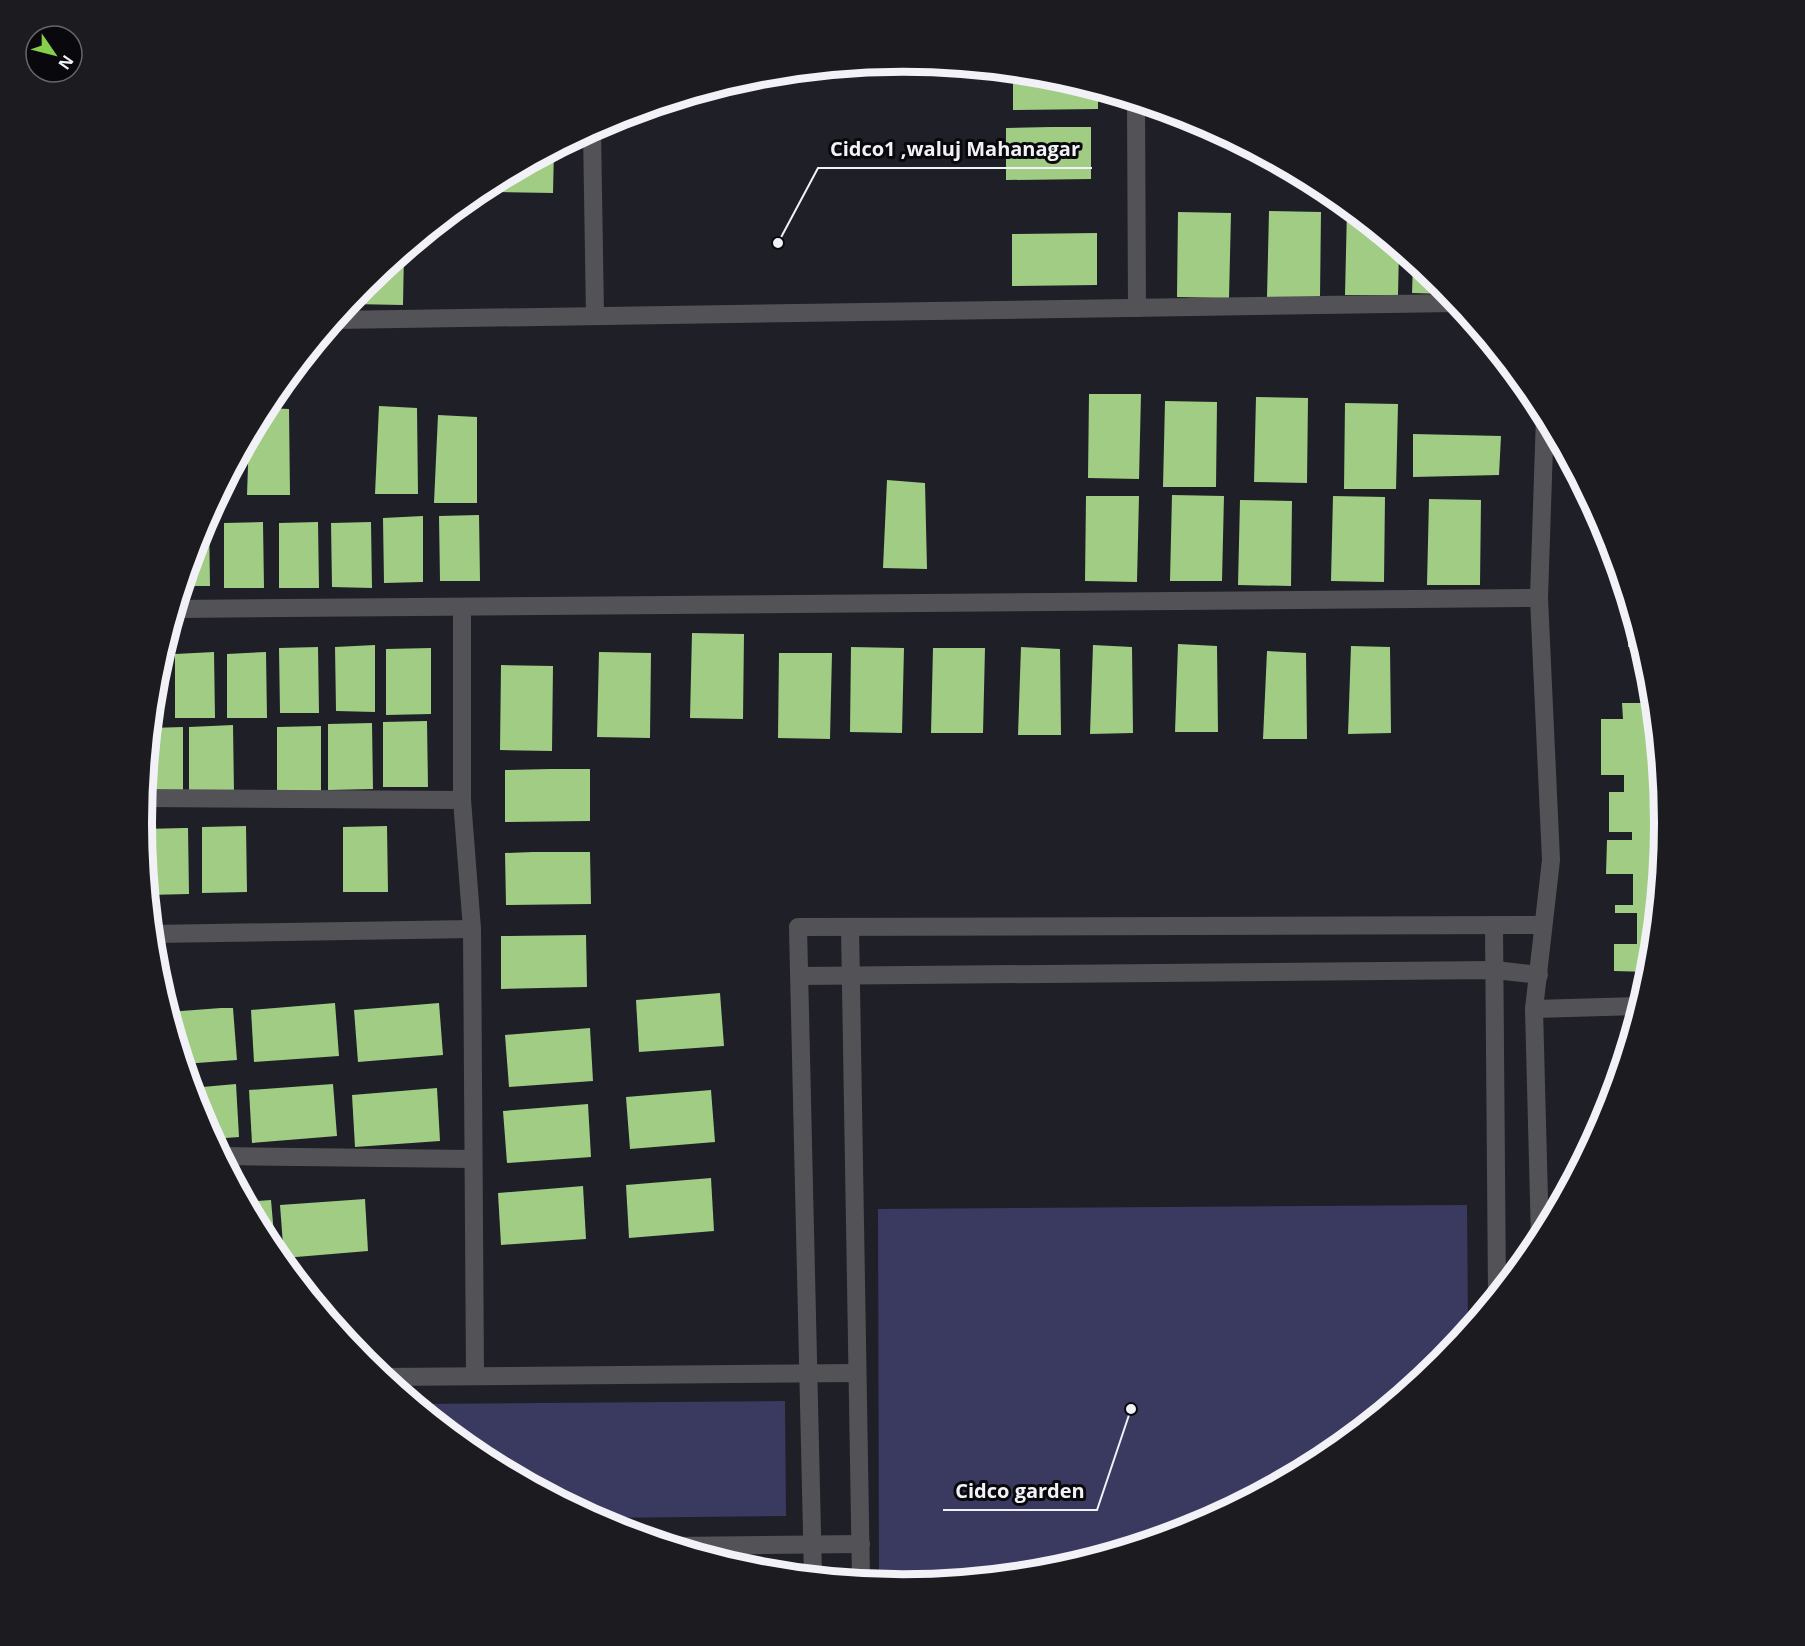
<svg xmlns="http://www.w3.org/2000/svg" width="1805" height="1646" viewBox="0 0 1805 1646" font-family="'Open Sans',sans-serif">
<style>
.green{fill:#3a3960}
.building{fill:#a0cc83}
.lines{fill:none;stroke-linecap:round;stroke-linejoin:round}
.minor{stroke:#535357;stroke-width:18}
.rim{fill:none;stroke:#f1f1f7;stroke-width:8}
.leader{fill:none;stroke:#f1f1f7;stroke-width:2}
.callout-dot{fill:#f1f1f7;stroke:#09090d;stroke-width:2}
.callout-label{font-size:20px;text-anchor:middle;font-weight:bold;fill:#f1f1f7;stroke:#09090d;stroke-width:6;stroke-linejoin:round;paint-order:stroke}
</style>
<rect width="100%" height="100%" fill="#1f1f27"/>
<g class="green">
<path d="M1467,1205l1,123 -27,34 -116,94 -131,71 -143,43 -149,14 -23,-2 -1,-373z"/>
<path d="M785,1401l1,115 -191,2 -116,-62 -63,-52z"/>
</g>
<g class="building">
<path d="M1013,72l38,4 47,14v19l-85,1z"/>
<path d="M1051,127h40v52l-85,1v-52z"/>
<path d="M554,150l-1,43 -53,-1 1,-14z"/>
<path d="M1347,209l52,41 -1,45h-53z"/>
<path d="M1269,211l52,1 -1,85h-53z"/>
<path d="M1178,212l53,1 -2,85 -52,-1z"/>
<path d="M1097,233v52l-85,1v-52z"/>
<path d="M404,252l-1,53 -52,-1v-3l13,-17z"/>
<path d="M1413,262l28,23 8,9 -37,-1z"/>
<path d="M1089,394h52l-2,85 -51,-1z"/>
<path d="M1256,397l52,1 -1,85 -53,-1z"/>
<path d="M1165,401l52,1 -1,85h-53z"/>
<path d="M1345,403l53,1 -2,85h-52z"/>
<path d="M379,406l38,2 1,86h-43z"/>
<path d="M265,408l24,1 1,86h-43l2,-58z"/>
<path d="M438,415l39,2v86h-43z"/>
<path d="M1413,434l88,2 -2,39 -86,2z"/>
<path d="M227,479v20h-11z"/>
<path d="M887,480l38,3 2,86 -44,-1z"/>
<path d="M1172,495l52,1 -2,85h-52z"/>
<path d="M1086,496h53l-2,86 -52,-1z"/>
<path d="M1333,496l52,1 -1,85 -53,-1z"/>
<path d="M1429,499l52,1 -1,85h-53z"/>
<path d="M1240,500l52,1 -1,85 -53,-1z"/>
<path d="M479,515l1,66h-40l-1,-65z"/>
<path d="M423,516v66l-39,1 -1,-65z"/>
<path d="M205,520h4l1,66h-27l16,-55z"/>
<path d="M263,522l1,66h-40v-65z"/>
<path d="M318,522l1,66h-40v-65z"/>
<path d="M371,522l1,66 -40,-1 -1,-64z"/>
<path d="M1628,620h5l8,27h-13z"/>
<path d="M692,633l52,1 -1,85 -53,-1z"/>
<path d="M1178,644l39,2 1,86h-43z"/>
<path d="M375,645v67l-39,-1 -1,-64z"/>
<path d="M1093,645l39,2 1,86 -43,1z"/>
<path d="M1351,646l39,1 1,86 -43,1z"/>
<path d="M318,647l1,66h-39l-1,-65z"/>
<path d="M851,647l53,1 -2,85 -52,-1z"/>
<path d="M1021,647l39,2 1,86h-43z"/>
<path d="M431,648v66l-45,1v-66z"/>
<path d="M933,648h52l-2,85h-52z"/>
<path d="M1267,651l39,2 1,86h-44z"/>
<path d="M214,652l1,66h-40v-64z"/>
<path d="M266,652l1,66h-40v-64z"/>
<path d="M599,652l52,1 -1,85 -53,-1z"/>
<path d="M779,653h53l-2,86 -52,-1z"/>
<path d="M159,664l1,54h-9l5,-44z"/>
<path d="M501,665l52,1 -1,85 -52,-1z"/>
<path d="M1622,703h30l12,120 -15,149 -35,-1v-27h23v-31h-22v-8h18v-31h-27l1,-34h25v-8h-23v-40h15v-17h-23v-56h22z"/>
<path d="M427,721l1,66h-45v-65z"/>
<path d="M372,723l1,66 -45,1v-66z"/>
<path d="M233,725l1,67h-45v-65z"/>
<path d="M321,726v66h-44v-65z"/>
<path d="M183,727v66l-39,1 6,-66z"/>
<path d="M550,769h40v52l-85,1v-52z"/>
<path d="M246,826l1,66 -45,1v-66z"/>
<path d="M387,826l1,66h-45v-65z"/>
<path d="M184,828h4l1,66 -41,1 -4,-40v-26z"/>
<path d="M533,852h57l1,52 -85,1 -1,-52z"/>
<path d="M586,935l1,52 -86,2v-53z"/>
<path d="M720,993l4,53 -85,6 -3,-52z"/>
<path d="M335,1003l4,53 -85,6 -3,-52z"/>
<path d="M439,1003l4,52 -85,7 -4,-52z"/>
<path d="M221,1008h12l4,52 -53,4 -16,-52z"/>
<path d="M590,1028l3,53 -84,6 -4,-52z"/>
<path d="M236,1084l3,53 -27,2 -13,-25 -8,-26z"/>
<path d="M333,1084l4,52 -85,7 -3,-53z"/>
<path d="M437,1088l3,53 -85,6 -3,-52z"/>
<path d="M711,1090l4,52 -85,7 -4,-52z"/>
<path d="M588,1104l3,53 -84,6 -4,-52z"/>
<path d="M711,1178l3,53 -85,7 -3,-53z"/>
<path d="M583,1186l3,53 -85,6 -3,-52z"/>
<path d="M365,1199l3,52 -84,7 -4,-53z"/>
<path d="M271,1200l4,46 1,8 -7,-8 -23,-44z"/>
</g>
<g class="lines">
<g class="minor">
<path d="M1136,102l1,206"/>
<path d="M592,130l3,186"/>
<path d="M335,320l1121,-17"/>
<path d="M462,607v193l10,129 3,447"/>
<path d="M175,609l1364,-11"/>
<path d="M143,798l319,2"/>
<path d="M1494,925l3,368"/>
<path d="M850,927l11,653"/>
<path d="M152,934l320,-5"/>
<path d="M800,976l695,-6 44,5"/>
<path d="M1534,1009l105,-3"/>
<path d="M221,1156l251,3"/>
<path d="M1540,1238l-6,-229 17,-149 -12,-262 6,-182"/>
<path d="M383,1377l474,-4"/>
<path d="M674,1546l187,-2"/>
<path d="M813,1576l-15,-649 744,-2"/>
</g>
</g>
<path d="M0 0H1805V1646H0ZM152 823a751 751 0 1 1 1502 0a751 751 0 1 1-1502 0Z" fill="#1c1c20" fill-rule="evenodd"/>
<path class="rim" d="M152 823a751 751 0 1 1 1502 0a751 751 0 1 1-1502 0Z"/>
<path class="leader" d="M778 243L818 168H1092M1131 1409L1097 1510H943"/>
<g class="callout-dot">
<circle cx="778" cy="243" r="6"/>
<circle cx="1131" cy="1409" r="6"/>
</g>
<g class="callout-label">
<text x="955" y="156">Cidco1 ,waluj Mahanagar</text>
<text x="1020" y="1498">Cidco garden</text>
</g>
<g transform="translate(54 54) rotate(125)"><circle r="28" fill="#09090d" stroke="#66666b" stroke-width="1.5"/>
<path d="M0-4.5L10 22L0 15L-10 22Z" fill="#85cf4c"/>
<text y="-9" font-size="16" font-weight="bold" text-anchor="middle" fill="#f1f1f7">N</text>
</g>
</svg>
